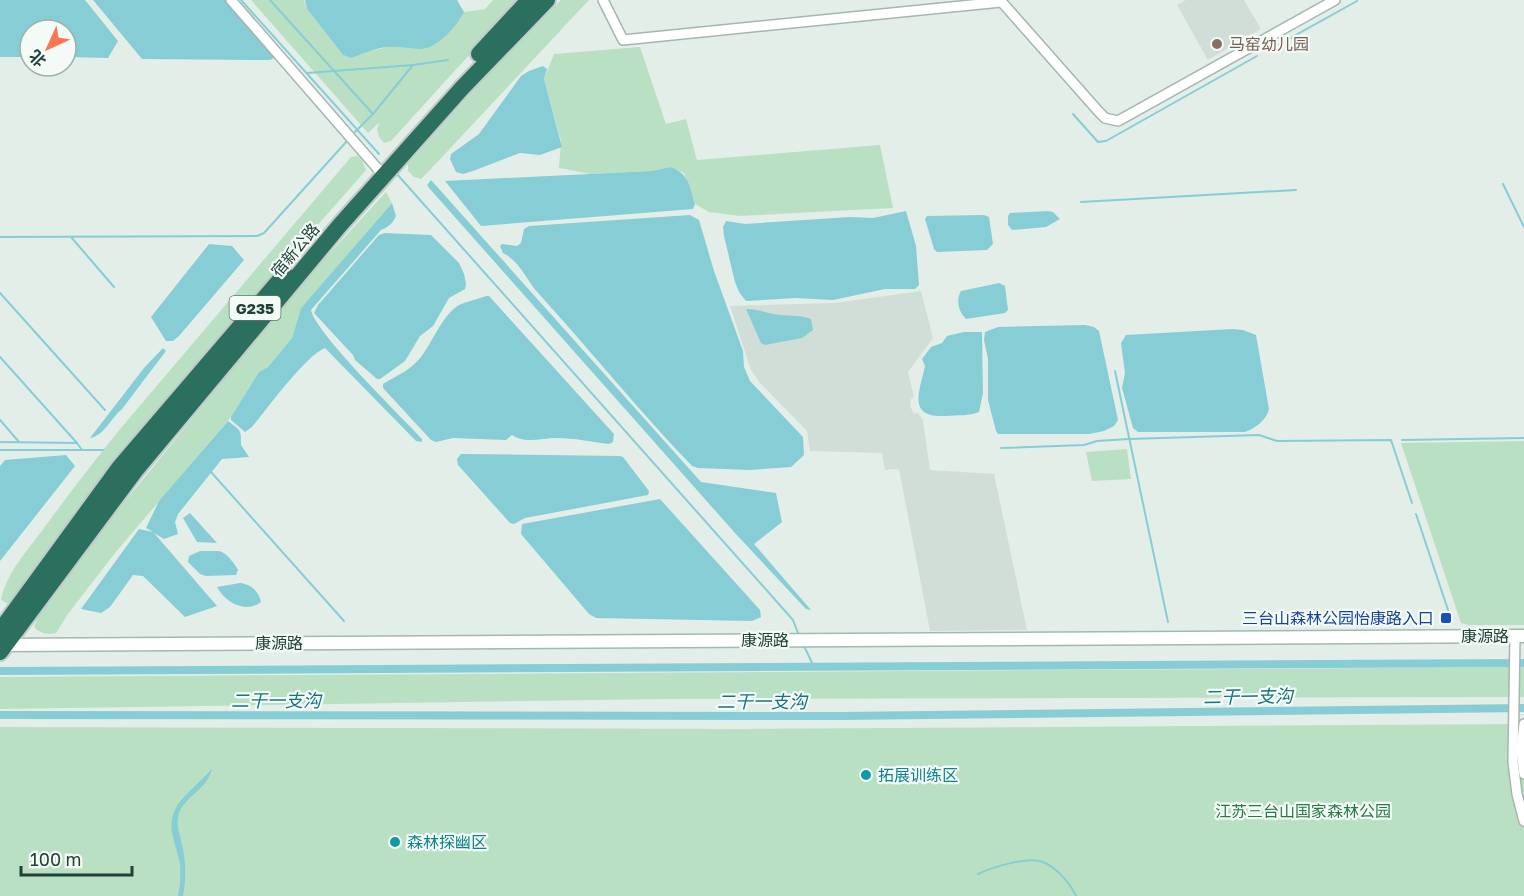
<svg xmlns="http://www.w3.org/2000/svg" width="1524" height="896" viewBox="0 0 1524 896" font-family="'Golos Text','Noto Sans SC',sans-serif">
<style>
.built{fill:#d1ded7}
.green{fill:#bae0c3}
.water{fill:#87cdd6}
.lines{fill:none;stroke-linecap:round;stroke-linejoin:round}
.stream{stroke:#87cdd6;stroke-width:2}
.canal{stroke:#87cdd6;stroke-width:8}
.street-casing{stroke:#a5b6af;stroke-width:12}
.secondary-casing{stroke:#a0bab0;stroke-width:15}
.highway-casing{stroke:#c1cac7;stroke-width:20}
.street{stroke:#fff;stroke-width:9}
.secondary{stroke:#fff;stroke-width:12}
.highway{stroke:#2b6f5e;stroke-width:16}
.education-dot{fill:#8d6e63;stroke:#f4faf6;stroke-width:2}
.transit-dot{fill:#1a4fb4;stroke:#f4faf6;stroke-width:2}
.culture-dot{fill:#0f9aa8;stroke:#f4faf6;stroke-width:2}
.labels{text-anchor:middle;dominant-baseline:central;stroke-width:4.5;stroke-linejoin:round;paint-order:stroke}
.shield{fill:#f4faf6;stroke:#607870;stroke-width:1.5}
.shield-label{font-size:15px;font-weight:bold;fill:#214037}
.education-label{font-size:16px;fill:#785e54;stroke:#f4faf6;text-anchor:start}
.street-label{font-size:16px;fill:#214037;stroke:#f4faf6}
.transit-label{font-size:16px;fill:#164399;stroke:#f4faf6;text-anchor:end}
.culture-label{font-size:16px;fill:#0d838f;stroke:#f4faf6;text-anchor:start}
.park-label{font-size:16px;fill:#287a45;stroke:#f4faf6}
.water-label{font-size:18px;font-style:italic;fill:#177381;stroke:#f4faf6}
</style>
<rect width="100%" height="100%" fill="#e3eee8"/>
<g class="built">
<path d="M1186,0h58l17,29 -53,31 -31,-55z"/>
<path d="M921,291l12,47 -25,34 6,25 -3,2 -1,7 4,8 4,-1 5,7 7,50 64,4 33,156 -97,1 -31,-162 -14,1 -3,-17 -72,-2 -3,-20 -47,-48 -9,-13 -21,-64 105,-3z"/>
</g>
<g class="green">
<path d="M251,0h53l3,9 36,46 8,3 19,-7 18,-4 72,-28 4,-7 21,-3 8,-9h26l-128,141 -7,2 -5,-6 -2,-8 3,-7 -12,11z"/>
<path d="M561,0h28l-161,172 -7,7 -7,-2 -6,-6v-7l72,-81z"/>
<path d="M640,47l26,77 20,-5 11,41 183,-15 13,63 -153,8 -31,-4 -14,-8 -11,-31 -14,-6 -19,4 -61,3 -31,-6 2,-27 -17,-62 10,-25z"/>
<path d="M358,156l4,4 4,10 -93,106 -263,329 -9,-5c5,-27 27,-50 43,-72 25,-34 50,-67 77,-100l230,-271z"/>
<path d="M386,192l6,11 -91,105 -9,30 -24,29 -9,5 -28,45 -116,136 -47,61 -12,19c-9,2 -15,1 -22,-6l4,-10 72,-97 187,-231z"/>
<path d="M1524,441v184h-55l-8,-2 -60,-180z"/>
<path d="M1127,449l4,30 -39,2 -6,-29z"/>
<path d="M1524,667v30l-859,2 -665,10v-32z"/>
<path d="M1524,724v172h-1524v-169l742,2z"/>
</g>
<g class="water">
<path d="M0,0h85l33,41 -10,17 -42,-1v-27h-36v27h-30z"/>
<path d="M93,0h134l49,57 -6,3 -128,-1z"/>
<path d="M305,0h152l7,12c-7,14 -26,36 -43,37 -11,0 -22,-3 -33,-2 -13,1 -25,7 -37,11l-8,-3 -36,-46z"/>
<path d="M543,66l4,3 -3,10 18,68 -22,8 -20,-2 -47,18 -10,3 -7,-2 -6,-13 1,-5 28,-20 42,-58 8,-5z"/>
<path d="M670,167c20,7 19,19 25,37l-2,5 -212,17 -36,-45 206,-10z"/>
<path d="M431,180l270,302 75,11 6,29 -28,22 57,66 -5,-1 -71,-76 -305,-344 -3,-4z"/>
<path d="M392,203l4,13c-3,7 -7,11 -15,14l-70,80c5,24 90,106 111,129v3l-6,-1 -91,-93c-19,7 -58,61 -73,79l-7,5 -14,-12v-3l28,-45 9,-5 24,-29 9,-30z"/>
<path d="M906,211l10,35 3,39 -4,4h-30l-52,11 -37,-2 -50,3 -7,-9 -4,-10 -11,-46 -1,-9 3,-6 19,3 105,-7 23,1z"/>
<path d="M1048,211l5,1 7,7 -14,8 -34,3 -4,-5v-9l2,-3z"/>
<path d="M690,215l9,5 15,51 29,80 1,16 6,14 53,56 1,18 -13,12 -41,3 -52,-2 -6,-2c-53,-55 -101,-115 -153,-172 -13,-14 -18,-32 -36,-41l-3,-7 2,-2 15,2 4,-3 3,-14 5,-3z"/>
<path d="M984,215l5,2 4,27 -6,6 -50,2 -3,-3 -9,-30 2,-3z"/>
<path d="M385,233l46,2 28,28 5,11 2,10 -1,5 -16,9 -16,28 -13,10 -15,25 -25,18h-3l-22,-19 -2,-5 -39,-42 4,-8 61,-70z"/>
<path d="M209,244l23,2 12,14 -65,76 -6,5h-7l-15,-24z"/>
<path d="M999,283l6,3 3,24 -3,3 -39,6c-8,-7 -10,-20 -5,-28z"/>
<path d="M486,296h3l125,138 -1,8 -4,2c-17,-2 -35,-6 -52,-6 -15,0 -32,6 -45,-3l-6,5 -53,-2 -17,4 -5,-2 -48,-52v-4c13,-8 28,-14 38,-27 11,-14 22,-43 38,-52 6,-3 19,-6 27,-9z"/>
<path d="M746,309c13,0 23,5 35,6 10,1 20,0 30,4l2,11 -11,8 -37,7 -4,-2z"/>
<path d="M1085,325l9,2 5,4 19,89 -4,6 -10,5 -15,3h-91l-2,-3 -8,-31v-41l-4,-19 1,-8 13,-5z"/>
<path d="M1232,329l11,1 13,5 13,74c-2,10 -14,20 -24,23h-107l-5,-4 -11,-40 3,-15 -4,-30 5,-8z"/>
<path d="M964,332h18l1,61 -4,19c-10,4 -21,3 -33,4 -40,2 -26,-25 -21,-50l-3,-7 9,-12 11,-4 5,-7z"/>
<path d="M163,348l3,3 -44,58c-11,9 -18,27 -32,29l54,-70z"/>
<path d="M228,421c13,10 13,8 13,24l8,12 -27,2 -44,55 -3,8 3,12 -14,5 -10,-6 63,73 -32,11 -42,-41 -10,-1 -23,32 -9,6 -20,-4 58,-80 14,3 -7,-4 13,-27z"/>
<path d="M461,454l159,2 3,1 26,34 -1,4 -123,23 -11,6 -4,-1 -52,-58 -1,-6z"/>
<path d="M66,455l9,11 -75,95v-95l5,-6z"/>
<path d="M660,499l100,111 1,7 -9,4 -156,-3 -7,-4 -68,-80 1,-10z"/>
<path d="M190,513l27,30 -20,-1 -14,-24z"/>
<path d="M219,551c8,2 15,12 19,19l-2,5 -30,1 -6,-2 -12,-12 1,-6 11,-5z"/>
<path d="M240,583c10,1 19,8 21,19 -16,12 -36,0 -44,-15z"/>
<path d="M212,769c-6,22 -26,26 -33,44 -4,14 2,23 4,36 3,16 3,32 0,47h-5c2,-10 3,-21 2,-32 -4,-22 -15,-37 -3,-58 5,-9 27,-28 35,-37z"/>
</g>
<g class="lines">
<g class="stream">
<path d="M241,0l138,154"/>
<path d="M270,0l103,114"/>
<path d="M1267,51l90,-50"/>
<path d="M307,73l106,-8 35,-5"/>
<path d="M1073,114l25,28 8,-1 151,-85"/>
<path d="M355,132l18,-18 40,-49"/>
<path d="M396,173l397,447 5,13"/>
<path d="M1503,184l21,43"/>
<path d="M1081,202l215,-12"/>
<path d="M0,237l257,-1 7,-3 83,-92"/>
<path d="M71,237l43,50"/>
<path d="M0,293l105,117"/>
<path d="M0,357l77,86"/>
<path d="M1115,371l53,251"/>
<path d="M0,420l19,22"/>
<path d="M1402,440l122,-2"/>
<path d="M0,442l77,1 5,7"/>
<path d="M1001,448l83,-3 13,-4 32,-2 130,-4 18,6 114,-1 21,63"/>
<path d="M0,450h103"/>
<path d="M211,472l133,149"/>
<path d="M1416,514l32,96"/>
<path d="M804,646l10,21"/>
<path d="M978,874c15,-7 50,-18 65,-12 14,6 27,21 33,34"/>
</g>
<g class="canal">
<path d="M0,671l1524,-8"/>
<path d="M0,715l840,1 684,-8"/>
</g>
<g class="street-casing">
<g id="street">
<path d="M231,0l153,176"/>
<path d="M603,0l20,40 378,-38"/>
<path d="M1000,0l99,112 6,6 13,3 217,-121"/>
<path d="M1515,636l-2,126 4,32 7,27"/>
<path d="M1524,724l-3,26 3,24"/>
</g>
</g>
<g class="secondary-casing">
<path id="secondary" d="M1,645l1523,-9"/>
</g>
<g class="highway-casing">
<g id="highway">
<path d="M479,54l50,-54"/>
<path d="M0,631l119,-163 166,-194"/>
<path d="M0,652l135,-181 205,-246 122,-137 85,-88"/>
</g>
</g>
<use href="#street" class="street"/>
<use href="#secondary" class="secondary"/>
<use href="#highway" class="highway"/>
</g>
<circle class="education-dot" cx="1217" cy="44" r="6"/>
<rect class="transit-dot" x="1440" y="612" width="12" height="12" rx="3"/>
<g class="culture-dot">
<circle cx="866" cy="775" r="6"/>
<circle cx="395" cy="842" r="6"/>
</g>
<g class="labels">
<rect class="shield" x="229.5" y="296" width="51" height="24" rx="4.5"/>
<g class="shield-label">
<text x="255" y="308">G235</text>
</g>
<g class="education-label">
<text x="1229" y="44">马窑幼儿园</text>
</g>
<g class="street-label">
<text transform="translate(295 250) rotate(-50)">宿新公路</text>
<text x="1485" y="636">康源路</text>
<text x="765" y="640">康源路</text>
<text x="279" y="643">康源路</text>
</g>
<g class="transit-label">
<text x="1434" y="618">三台山森林公园怡康路入口</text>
</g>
<g class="culture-label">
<text x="878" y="775">拓展训练区</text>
<text x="407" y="842">森林探幽区</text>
</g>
<g class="park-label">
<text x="1303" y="811">江苏三台山国家森林公园</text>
</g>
<g class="water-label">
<text transform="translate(1248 696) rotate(-1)">二干一支沟</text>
<text x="276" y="700">二干一支沟</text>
<text x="762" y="701">二干一支沟</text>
</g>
</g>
<g transform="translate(48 48) rotate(225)"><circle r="28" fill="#f4faf6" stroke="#a0b0aa" stroke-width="1.5"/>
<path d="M0-4.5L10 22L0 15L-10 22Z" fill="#fb7753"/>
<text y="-9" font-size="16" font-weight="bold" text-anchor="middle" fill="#214037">北</text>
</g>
<path d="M21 866v9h111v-9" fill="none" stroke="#214037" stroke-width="3"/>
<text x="30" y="866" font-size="18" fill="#214037" stroke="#f4faf6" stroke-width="4.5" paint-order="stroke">100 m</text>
</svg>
